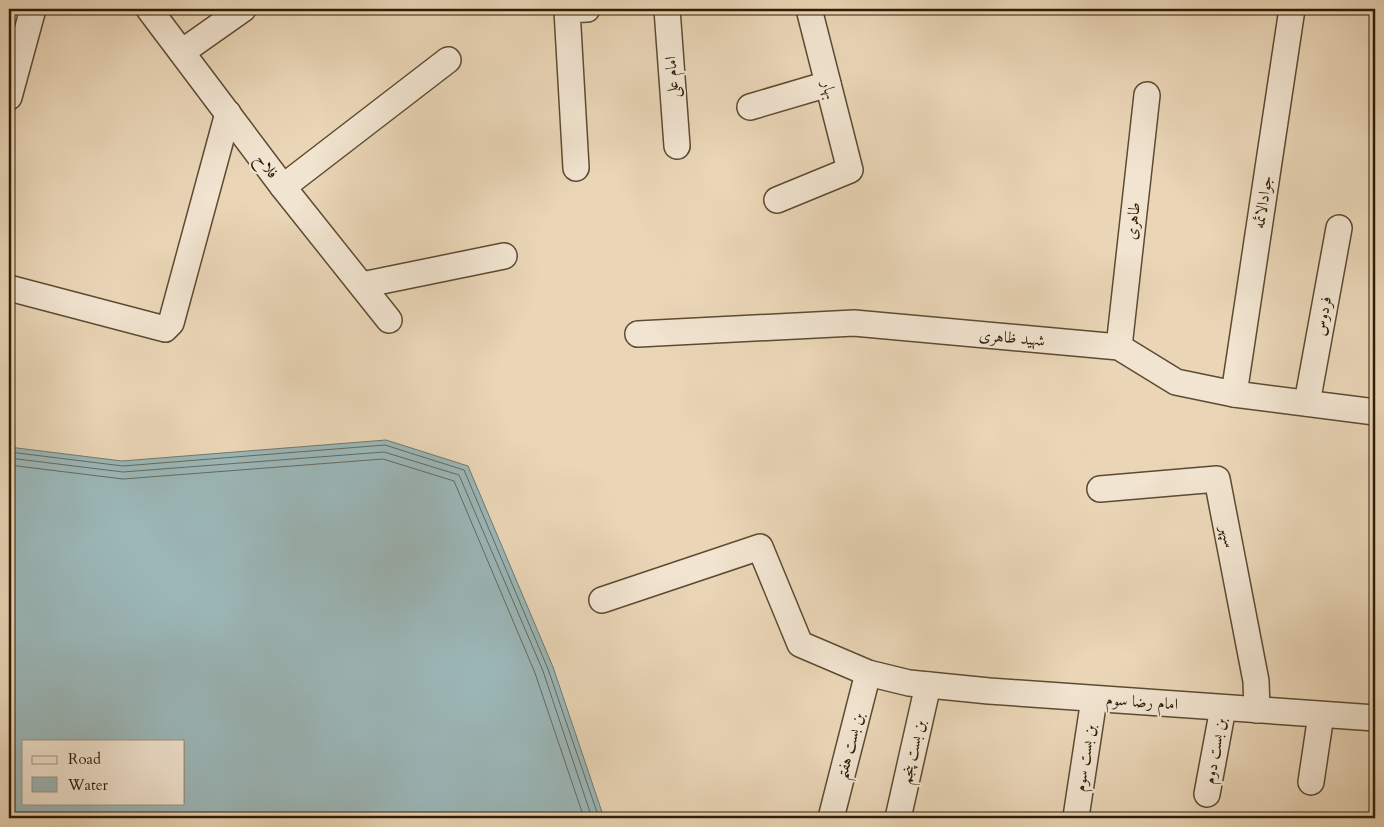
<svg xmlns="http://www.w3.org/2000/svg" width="1384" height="827" viewBox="0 0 1384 827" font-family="Cardo,Amiri,serif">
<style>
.water{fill:#9bb7b8;stroke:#6f7970;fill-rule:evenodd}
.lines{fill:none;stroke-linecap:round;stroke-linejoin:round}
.shore{stroke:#646a5e;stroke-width:1}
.street-casing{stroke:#5d4b31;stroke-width:28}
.street{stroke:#f1e4d0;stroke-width:25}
.labels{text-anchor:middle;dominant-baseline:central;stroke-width:4;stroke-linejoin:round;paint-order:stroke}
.street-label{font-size:16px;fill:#2e1d04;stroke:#f1e4d0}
</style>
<rect width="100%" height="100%" fill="#ead6b7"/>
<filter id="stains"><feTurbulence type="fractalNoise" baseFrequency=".004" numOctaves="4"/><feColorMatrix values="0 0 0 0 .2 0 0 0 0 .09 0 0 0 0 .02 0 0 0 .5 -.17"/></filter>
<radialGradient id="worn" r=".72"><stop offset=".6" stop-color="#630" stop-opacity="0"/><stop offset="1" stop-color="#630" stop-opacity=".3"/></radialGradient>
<path class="water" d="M386,440l82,26 85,201 51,151h-595v-371l113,14zM24,741h160v62h-160z"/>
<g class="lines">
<g class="shore">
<path d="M9,452l114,14 262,-21 79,25 84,199 51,149"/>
<path d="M9,458l114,14 261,-20 75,23 84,196 49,147"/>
<path d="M9,465l114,14 260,-20 71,22 81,192 49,145"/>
</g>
<g class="street-casing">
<g id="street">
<path d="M149,9l134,178 106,133"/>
<path d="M667,9l10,137"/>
<path d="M182,52l61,-43"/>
<path d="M9,97l24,-88"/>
<path d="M750,107l78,-23"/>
<path d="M576,168l-9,-158 20,-1"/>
<path d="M283,187l165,-127"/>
<path d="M777,200l73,-30 -41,-161"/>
<path d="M362,285l142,-29"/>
<path d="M9,288l156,41 6,-6 57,-210"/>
<path d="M638,334l216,-11 265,24 57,35 58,12 141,18"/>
<path d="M1119,347l28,-252"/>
<path d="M1234,394l58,-385"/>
<path d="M1307,403l32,-175"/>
<path d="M1100,489l117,-10 39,202 1,29"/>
<path d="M602,600l158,-53 40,97 68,29 41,10 80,8 386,27"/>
<path d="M1311,782l10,-67"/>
<path d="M1207,794l16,-86"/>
<path d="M1076,817l18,-118"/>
<path d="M831,818l37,-145"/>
<path d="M898,818l30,-133"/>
</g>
</g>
<use href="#street" class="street"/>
</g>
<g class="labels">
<g class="street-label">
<text transform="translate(672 77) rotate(-94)">امام علی</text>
<text transform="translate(829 90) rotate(76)">بهار</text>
<text transform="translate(267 166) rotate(53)">فلاح</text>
<text transform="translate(1263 202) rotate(-81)">جوادالائمه</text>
<text transform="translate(1133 221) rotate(-84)">طاهری</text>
<text transform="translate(1323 316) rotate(-80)">فردوس</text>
<text transform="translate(1012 338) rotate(5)">شهید ظاهری</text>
<text transform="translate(1228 537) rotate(79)">سپهر</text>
<text transform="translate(1142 702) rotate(4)">امام رضا سوم</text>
<text transform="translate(850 746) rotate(-75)">بن بست هفتم</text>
<text transform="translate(1215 751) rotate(-80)">بن بست دوم</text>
<text transform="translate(913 752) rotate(-77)">بن بست پنجم</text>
<text transform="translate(1085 758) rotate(-81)">بن بست سوم</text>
</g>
</g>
<rect width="1384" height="827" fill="none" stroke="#ead6b7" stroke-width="30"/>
<rect x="10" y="10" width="1364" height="807" fill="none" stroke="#2e1d04" stroke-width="2.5"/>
<rect x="15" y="15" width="1354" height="797" fill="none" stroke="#2e1d04"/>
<rect x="22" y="740" width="162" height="65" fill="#f1e4d0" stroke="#a3947e"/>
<rect x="32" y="756" width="25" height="8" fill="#f1e4d0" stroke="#a3947e"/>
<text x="68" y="764" font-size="15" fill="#2e1d04">Road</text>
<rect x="32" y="777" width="25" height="15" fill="#9bb7b8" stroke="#a3947e"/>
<text x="68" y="790" font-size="15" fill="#2e1d04">Water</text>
<rect width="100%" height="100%" filter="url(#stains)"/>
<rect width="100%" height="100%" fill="url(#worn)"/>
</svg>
